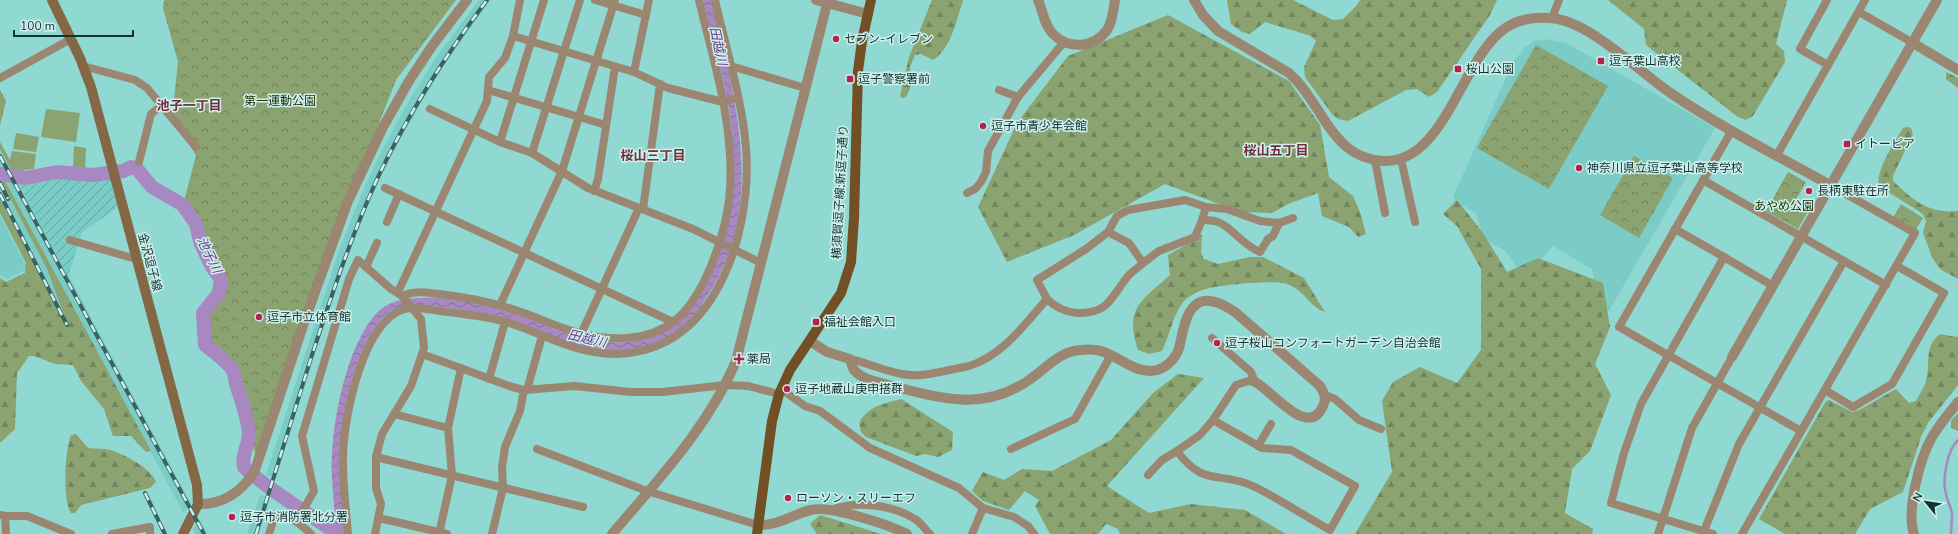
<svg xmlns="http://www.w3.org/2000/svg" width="1958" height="534" viewBox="0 0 1958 534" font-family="'Nunito Sans','Noto Sans JP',sans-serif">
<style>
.built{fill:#7bccc6}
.industrial{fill:url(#industrial-furrows)}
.grass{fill:#8aa370}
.forest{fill:url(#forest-firs)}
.park{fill:url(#park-crowns)}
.water{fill:url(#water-waves)}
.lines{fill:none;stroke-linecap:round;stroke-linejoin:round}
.stream{stroke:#a888c1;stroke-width:2.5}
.river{stroke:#a888c1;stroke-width:14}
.minor{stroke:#9b8771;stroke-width:8}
.tertiary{stroke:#9b8771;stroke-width:10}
.secondary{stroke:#846745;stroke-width:10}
.primary{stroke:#724f24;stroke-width:10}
.rail-casing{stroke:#396360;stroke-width:4}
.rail{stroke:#cef1ee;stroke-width:2.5;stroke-dasharray:8;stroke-linecap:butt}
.poi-dot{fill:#b4234e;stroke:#cef1ee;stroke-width:1.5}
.labels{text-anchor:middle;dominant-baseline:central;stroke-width:3;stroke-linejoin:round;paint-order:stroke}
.poi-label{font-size:12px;fill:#143230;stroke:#cef1ee;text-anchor:start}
.park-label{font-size:12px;fill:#203205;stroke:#cef1ee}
.street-label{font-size:12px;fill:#143230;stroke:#cef1ee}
.water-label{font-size:13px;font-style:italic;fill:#6a4087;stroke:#cef1ee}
.neighbourhood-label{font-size:13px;font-weight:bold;fill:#732d3b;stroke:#cef1ee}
</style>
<defs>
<pattern id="industrial-furrows" width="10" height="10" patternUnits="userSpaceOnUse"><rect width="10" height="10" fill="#7bccc6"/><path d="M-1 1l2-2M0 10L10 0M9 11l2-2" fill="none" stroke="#64a6a1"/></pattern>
<pattern id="forest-firs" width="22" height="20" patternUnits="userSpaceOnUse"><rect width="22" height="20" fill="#8aa370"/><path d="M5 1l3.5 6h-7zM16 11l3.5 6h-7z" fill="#70855c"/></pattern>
<pattern id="park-crowns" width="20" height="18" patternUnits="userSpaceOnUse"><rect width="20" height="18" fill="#8aa370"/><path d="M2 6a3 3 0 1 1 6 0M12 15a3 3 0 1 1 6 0" fill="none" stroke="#70855c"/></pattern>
<pattern id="water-waves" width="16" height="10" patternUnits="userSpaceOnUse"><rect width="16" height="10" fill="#a888c1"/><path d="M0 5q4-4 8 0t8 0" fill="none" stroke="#88709d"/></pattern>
</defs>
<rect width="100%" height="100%" fill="#90d8d2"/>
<g class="built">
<path d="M479,0h12l-47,65 -27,45 -26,46 -22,48 -20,50 -18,49 -55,175 -10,-3 73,-225 20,-50 22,-48 26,-48 28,-45z"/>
<path d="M1544,39l22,4 149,85 -106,183 -11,-4 -6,-38 -39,-23 -28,32 -20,-27 -16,-9 -8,-10 -5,-19 -12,-7 -7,-1 -4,-3 2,-3 -2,-2 59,-133 13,-17 9,-6z"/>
<path d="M0,149l12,22 -12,-2z"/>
<path d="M0,179l47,90 22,55 -3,2 -18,-37 -48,-89z"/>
<path d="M4,179l14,2 172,321 -6,12z"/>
<path d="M0,216l28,53 -21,10 -7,-4z"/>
<path d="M147,492l20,42h-5l-19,-40z"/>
<path d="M260,495l10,3 -11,36h-12z"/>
<path d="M200,520l8,14h-13l-2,-5z"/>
</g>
<path class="industrial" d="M57,175l32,4 21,-2 8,30 -36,25 -14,45 -50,-96 6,2z"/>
<g class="grass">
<path d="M46,109l34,4 -4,29 -35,-5z"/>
<path d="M16,133l23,4 -3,15 -23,-3z"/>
<path d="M0,142l10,18 2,-9 24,3 -2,15 -22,2 -12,-22z"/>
<path d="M74,146l12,2 -1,22h-12z"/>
<path d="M0,179h4l65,120 -9,5 -13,-35z"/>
<path d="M0,200l44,82 -19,-9 1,-10 -26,-50z"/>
</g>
<g class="forest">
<path d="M932,0h31c-6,19 -12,49 -30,60l-12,-6 -6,1 -5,12v22l-4,8 -4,1 -2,-2 9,-39z"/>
<path d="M1227,0h66l40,20 10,-1 14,-14 3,-5h137l-7,15 -53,77 -8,5 -12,-8 -11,1 -58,31 -10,-2 -6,-5 -27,-37 -1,-10 12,-26 -5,-5 -46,-14 -15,12 -8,-2 -11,-8z"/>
<path d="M1608,0h179l-11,44 8,7 1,11 -32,54 -7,4 -8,-3 -92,-72 -2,-16z"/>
<path d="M1168,15l121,66 31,44 9,52 24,19 7,16 6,22 -8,3 -9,-10 -27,-11 -4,-23 -30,11 -16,9 -31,-1 -76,-28 -91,51 -67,27 -29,-55 39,-84 51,-67z"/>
<path d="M1946,72l12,6v10l-12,-9z"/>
<path d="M1907,127l4,1 2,6 -20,42v5c20,19 35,33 65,30v68l-18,-10 -7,-10 -10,-26 3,-12 -3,-7 -44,-28c-4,-15 16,-44 24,-58z"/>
<path d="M1457,200l26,33 24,39 31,-14 65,25 7,44 -15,37 16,31 -21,56 -18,18 -7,44 28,16 -1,5h-237l37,-62 -10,-71 11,-19 27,-15 37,16 24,-33v-81l-24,-43 -14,-12z"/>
<path d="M1202,234l-1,19 3,6 14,5 32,-7h13l41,21 21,34c-14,-4 -21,-22 -38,-28 -12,-5 -76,1 -87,7 -5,2 -12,6 -16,10 -11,13 -14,34 -22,50l-13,3 -11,-4c-14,-42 3,-49 32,-75l-2,-20 21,-12z"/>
<path d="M25,273l19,9 22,44 2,-2 -8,-20 9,-5 82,152 -5,1 -15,-16h-18l-9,-27 -23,-28 -8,-16 -18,-1 -21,-8h-5l-12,17 -2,56 -15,14v-165l6,4z"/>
<path d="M1940,334l16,3 2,-1v49l-30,38 -7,14 -18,55 -33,17 -15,25h-70l-26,-15 67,-118 3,-1 23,12 7,-2 37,-21 13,14 7,-2c3,-6 7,-12 9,-17 7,-18 -3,-36 15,-50z"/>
<path d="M1178,374l26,4 -97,108 42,27 42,-9 54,6 41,24h-166l-2,-5 -12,-5 -8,10h-46l-3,-2 -14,-26 4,-6 -14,-9 -16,19 -26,-9 -11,-10 11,-19 21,8 18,-11 30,2 59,-31 42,-47z"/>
<path d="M901,399l52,33 -1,18 -14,7 -13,-3 -9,2 -50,-19 -5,-5 -2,-9c9,-17 24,-19 42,-24z"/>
<path d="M1958,413v18l-7,-3v-7z"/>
<path d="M76,434l12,14c7,1 16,0 22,2 14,4 41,18 46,32l-6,6 -69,17 -6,8h-4c-9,-12 -6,-64 0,-78z"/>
<path d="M820,515l61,19h-64l-7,-10z"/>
</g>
<g class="park">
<path d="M164,0h292l-60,80 -53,134 -85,251 -25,-94 -28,-26 -2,-32 16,-20 2,-14 -38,-74 13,-50 -24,-36 6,-57 -15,-54z"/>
<path d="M1536,45l72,41 -59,103 -72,-41z"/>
<path d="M0,90l6,11 -6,24z"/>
<path d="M1634,156l39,22 -34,60 -39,-23z"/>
<path d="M1788,172l18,10 -11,19 14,8 -11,20 -32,-18z"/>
<path d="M1901,204l22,14 -8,13 -22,-13z"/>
</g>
<path class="water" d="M703,0h9c23,100 57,208 -8,301 -4,7 -9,16 -15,22 -80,70 -179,-19 -267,-17 -13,0 -24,-1 -34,7 -25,21 -42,78 -45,110 -1,11 0,24 0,35 1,26 1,51 1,76h-9c1,-27 -5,-53 -3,-80 2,-41 17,-117 49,-145 26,-22 99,-7 129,3 31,9 61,28 93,30 38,3 71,-8 93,-40 5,-8 12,-18 15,-27 4,-17 7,-35 11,-52 6,-33 13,-59 10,-93 -5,-44 -19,-87 -29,-130z"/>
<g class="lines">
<path class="stream" d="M1951,534c0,-7 1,-12 1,-19 0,-7 -5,-14 -6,-21 -4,-14 1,-44 12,-54"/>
<path class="river" d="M0,174l26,4 31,-6 35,3 31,-4 8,-4 6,2 15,18 31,18 13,19 5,20 11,23 9,12 -2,14 -16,20 2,32c9,7 20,15 27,24 3,5 3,12 5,18 5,16 11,30 12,47 0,10 -8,22 -5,33 2,6 82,60 94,66"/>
<g class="minor">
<path d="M595,0l51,15"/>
<path d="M1827,0l-27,49 28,16"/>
<path d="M1859,12l54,31"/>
<path d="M1552,18l7,-18"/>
<path d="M513,36l121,36 34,16 55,14 15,-4"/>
<path d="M83,66l52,14 12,8 49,59"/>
<path d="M731,66l74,22"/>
<path d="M634,72l15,-72"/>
<path d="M0,78l71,-39"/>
<path d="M488,90l118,35"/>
<path d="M999,90l19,7 46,-55"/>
<path d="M430,109l70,33 32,11 56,35 105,41 68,34"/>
<path d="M1732,130l-113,197 182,104"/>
<path d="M500,142l44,-142"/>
<path d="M532,153l48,-153"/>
<path d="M1777,155l88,-155"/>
<path d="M1401,159l14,63"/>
<path d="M1375,160l10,53"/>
<path d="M139,162l12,-48 10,-8"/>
<path d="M1703,180l141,81 -105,183 -35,87"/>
<path d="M385,188l288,134"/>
<path d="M594,191l4,-12 17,-112"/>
<path d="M967,193l8,-4 6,-7 5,-10 2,-21 30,-54"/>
<path d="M1206,207l-4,13c5,0 11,0 16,2 14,5 24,23 42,30l8,-13 5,-3 6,-13"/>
<path d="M643,209l17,-125"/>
<path d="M387,222l12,-28"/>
<path d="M1675,229l49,28"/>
<path d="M70,240l66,19"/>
<path d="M1844,261l42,24"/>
<path d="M1143,263l16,-12 36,-14 7,-17"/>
<path d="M366,267l11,-24"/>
<path d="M398,292l89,-191 2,-24 16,-19 8,-22 7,-36"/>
<path d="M402,296c11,-6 26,-3 37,-2 28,3 56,9 82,18 21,7 40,17 62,22 29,7 65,7 90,-12 31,-23 51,-85 56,-122 2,-19 2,-38 0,-57 -4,-48 -19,-96 -30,-143"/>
<path d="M1047,299c8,8 18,13 30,14 33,1 34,-17 52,-38 4,-4 10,-8 14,-12l-14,-20 -21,-11"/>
<path d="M500,305l62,-134 53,-171"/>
<path d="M581,334l58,-126"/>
<path d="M422,354l-11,32 -29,48 -6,23 207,50"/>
<path d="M850,359c18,4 34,12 52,15 14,3 29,0 43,-3 8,-2 16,-3 24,-5 33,-10 56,-42 78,-67l-10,-19 49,-31 22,-17 9,-16 11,-6 57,-10 21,7 21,2 33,12 19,2 14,-5"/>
<path d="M489,379l16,-57"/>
<path d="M781,389l24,17 15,5 50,37 89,40 24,20 31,9 14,9 6,8"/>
<path d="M527,390l15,-54"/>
<path d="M1825,390l28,17 39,-23 52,-91 -47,-27"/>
<path d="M1325,395l10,4 24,21 22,9"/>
<path d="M394,414l54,14"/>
<path d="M1258,446l13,-22"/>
<path d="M537,449l110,42 111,34"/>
<path d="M1011,449l64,-30 36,-64"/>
<path d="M1177,451l23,-16 13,-15 23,-35 12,-4 7,1 -4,-10 -39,-34"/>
<path d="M1148,475l14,-15 15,-9c28,38 44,19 78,36 26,13 50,29 75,43l25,-44 -64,-36 -29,-2 -49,-28"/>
<path d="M831,510c24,-10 62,-5 84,9 5,3 10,10 15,15"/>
<path d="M0,515l5,1 1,18"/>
<path d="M5,516h22l44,18"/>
<path d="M379,518l68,16"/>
<path d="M296,522l18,-31 -12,-55 47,-157 9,-19 33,29 11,7 19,23 3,29 -2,6 90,33 12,3 50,-4 57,6h32l62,-7 23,1 31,8"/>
<path d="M112,534l38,-7v7"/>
<path d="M269,534l5,-16 4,-4c12,0 24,12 33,20"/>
<path d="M348,534c-2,-24 -5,-47 -5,-71 -1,-39 17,-130 54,-151 12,-7 29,-3 43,-1 22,3 45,5 66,11 30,9 57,25 88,30 115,19 159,-112 152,-204 -4,-50 -20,-99 -31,-148"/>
<path d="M375,534l6,-30 -5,-16v-31"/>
<path d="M439,534l13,-59 -4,-47 13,-60"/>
<path d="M492,534l11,-46 -1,-20 3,-21 15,-36 4,-21"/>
<path d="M972,534l11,-26"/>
<path d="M1658,534l34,-106 40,-71"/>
<path d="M1713,534l-102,-31 13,-50 17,-49 83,-147 49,29"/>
<path d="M1742,534l173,-301 -85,-48"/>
</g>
<g class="tertiary">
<path d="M816,0l52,14"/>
<path d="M1038,0c5,11 6,25 15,34 16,16 41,14 54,-4 6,-9 6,-20 8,-30"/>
<path d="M1194,0l9,15 15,16 71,42 7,7c19,20 30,50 52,68 10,8 23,12 35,13 63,3 78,-105 124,-134 12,-8 29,-10 43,-9 39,2 89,54 122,76 50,34 106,62 158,91"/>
<path d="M1913,43l45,27"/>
<path d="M810,341l17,11 23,7c1,3 2,8 4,11 9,11 29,13 42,17 47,12 89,24 133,-7 16,-11 31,-29 51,-30 8,-1 16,-1 24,2 17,6 33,23 53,18 8,-2 16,-9 20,-17 4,-8 4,-17 7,-26 8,-32 26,-32 51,-15l85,74c4,7 7,12 3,20 -15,34 -51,-16 -68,-24"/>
<path d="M1732,357l205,-357"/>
<path d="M198,504c25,1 45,-13 57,-34l51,-153 42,-116 35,-74 26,-46 23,-35 35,-46"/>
<path d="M758,525c20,1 35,-11 53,-15 19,-5 78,15 96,24"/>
<path d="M612,534c46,-54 96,-107 124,-173l92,-361"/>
<path d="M1914,534c-8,-23 6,-76 18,-97 7,-12 17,-24 26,-35"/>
</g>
<path class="secondary" d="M52,0l28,58 11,29 106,398 1,19 -15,30"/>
<path class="primary" d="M757,534l15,-113 7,-27 11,-24 51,-77 10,-31 3,-44 4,-147 4,-30 9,-41"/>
<g class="rail-casing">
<g id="rail">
<path d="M0,156l204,378"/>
<path d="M0,183l8,16"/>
<path d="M0,194l67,131"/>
<path d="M145,493l20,41"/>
<path d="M256,534c18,-59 37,-117 55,-176 20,-61 40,-122 67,-181 30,-63 67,-121 109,-177"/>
</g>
</g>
<use href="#rail" class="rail"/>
</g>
<g class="poi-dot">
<circle cx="836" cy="39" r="4"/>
<rect x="1597" y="57" width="8" height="8" rx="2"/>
<rect x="1454" y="65" width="8" height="8" rx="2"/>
<rect x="846" y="75" width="8" height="8" rx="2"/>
<circle cx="983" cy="126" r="4"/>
<rect x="1843" y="140" width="8" height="8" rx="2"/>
<circle cx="1579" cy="168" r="4"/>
<circle cx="1809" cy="191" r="4"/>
<circle cx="259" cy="317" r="4"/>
<rect x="812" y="318" width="8" height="8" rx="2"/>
<circle cx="1217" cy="343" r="4"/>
<path d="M737 353h4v4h4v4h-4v4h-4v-4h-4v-4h4z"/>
<circle cx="787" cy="389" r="4"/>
<circle cx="788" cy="498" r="4"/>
<circle cx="232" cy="517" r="4"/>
</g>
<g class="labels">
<g class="poi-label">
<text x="844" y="39">セブン-イレブン</text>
<text x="1609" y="61">逗子葉山高校</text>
<text x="1466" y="69">桜山公園</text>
<text x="858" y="79">逗子警察署前</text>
<text x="991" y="126">逗子市青少年会館</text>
<text x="1855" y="144">イトーピア</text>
<text x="1587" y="168">神奈川県立逗子葉山高等学校</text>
<text x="1817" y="191">長柄東駐在所</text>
<text x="267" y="317">逗子市立体育館</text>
<text x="824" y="322">福祉会館入口</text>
<text x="1225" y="343">逗子桜山コンフォートガーデン自治会館</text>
<text x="747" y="359">薬局</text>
<text x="795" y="389">逗子地蔵山庚申搭群</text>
<text x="796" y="498">ローソン・スリーエフ</text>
<text x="240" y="517">逗子市消防署北分署</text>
</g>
<g class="park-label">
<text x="280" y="101">第一運動公園</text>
<text x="1784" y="206">あやめ公園</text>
</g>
<g class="street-label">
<text transform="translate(840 192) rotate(-87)">横須賀逗子線;新逗子通り</text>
<text transform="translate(150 262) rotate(75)">金沢逗子線</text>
</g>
<g class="water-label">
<text transform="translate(718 46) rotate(78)">田越川</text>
<text transform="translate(209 255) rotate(64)">池子川</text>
<text transform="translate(587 339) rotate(13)">田越川</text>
</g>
<g class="neighbourhood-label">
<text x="189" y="106">池子一丁目</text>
<text x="1276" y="151">桜山五丁目</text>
<text x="653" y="156">桜山三丁目</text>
</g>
</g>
<g transform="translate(1926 502) rotate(300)" stroke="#cef1ee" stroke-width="3" paint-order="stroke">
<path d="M0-3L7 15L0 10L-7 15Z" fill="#143230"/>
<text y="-6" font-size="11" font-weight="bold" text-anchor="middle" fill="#143230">N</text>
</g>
<path d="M14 30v6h119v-6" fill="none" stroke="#143230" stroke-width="2"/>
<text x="20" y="30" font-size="12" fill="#143230" stroke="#cef1ee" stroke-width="3" paint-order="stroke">100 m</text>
</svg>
